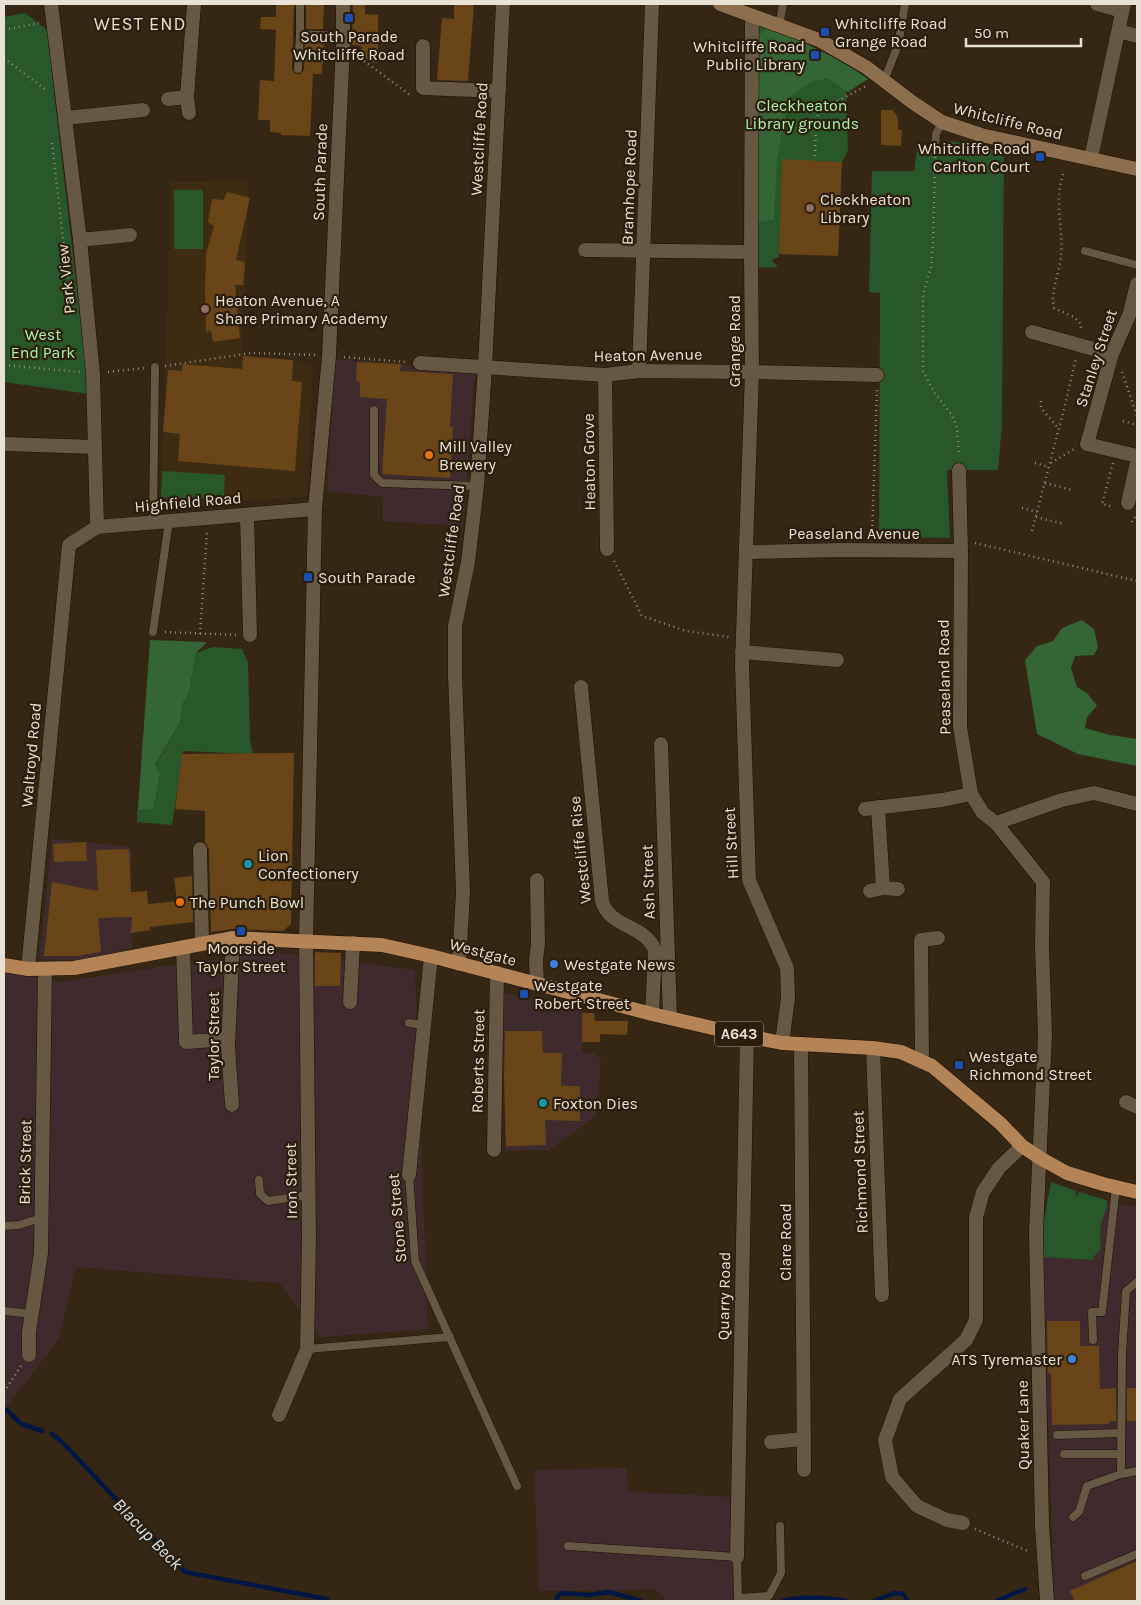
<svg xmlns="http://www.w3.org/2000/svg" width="1141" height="1605" viewBox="0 0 1141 1605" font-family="Karla,sans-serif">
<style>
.built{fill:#3e2c12}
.industrial{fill:#3f2b2e}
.green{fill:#285729}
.forest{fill:#336634}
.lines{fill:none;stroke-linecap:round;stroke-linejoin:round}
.stream{stroke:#001746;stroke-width:4.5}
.building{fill:#694518}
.service-casing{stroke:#1c1001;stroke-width:9}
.minor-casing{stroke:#1c1001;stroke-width:15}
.secondary-casing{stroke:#1c1001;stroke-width:15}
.primary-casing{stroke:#1c1001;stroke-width:15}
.path{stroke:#988c7d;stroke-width:2.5;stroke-dasharray:1 4;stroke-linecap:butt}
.service{stroke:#675843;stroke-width:8}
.minor{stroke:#675843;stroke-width:14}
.secondary{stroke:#8d6e4d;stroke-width:14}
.primary{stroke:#b48457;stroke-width:14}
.transit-dot{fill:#1a4fb4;stroke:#2b1e0a;stroke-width:2}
.education-dot{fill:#8d6e63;stroke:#2b1e0a;stroke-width:2}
.food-dot{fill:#e8710a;stroke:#2b1e0a;stroke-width:2}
.culture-dot{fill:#0f9aa8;stroke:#2b1e0a;stroke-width:2}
.shop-dot{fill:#3f7fe0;stroke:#2b1e0a;stroke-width:2}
.labels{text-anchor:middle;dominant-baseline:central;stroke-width:4.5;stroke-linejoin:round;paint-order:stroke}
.shield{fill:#2b1e0a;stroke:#b1a698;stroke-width:1}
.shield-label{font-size:15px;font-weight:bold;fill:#eae1d5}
.poi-label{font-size:16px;fill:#eae1d5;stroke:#2b1e0a;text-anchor:start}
.park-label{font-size:16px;fill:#aaf5a9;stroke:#2b1e0a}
.street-label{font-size:16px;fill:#eae1d5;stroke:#2b1e0a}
.neighbourhood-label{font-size:18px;letter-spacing:1px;fill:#eae1d5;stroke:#2b1e0a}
.water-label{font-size:18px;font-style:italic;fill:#d5e0f0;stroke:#2b1e0a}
</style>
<rect width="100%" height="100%" fill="#352714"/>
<path class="built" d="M249,181l-7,174 71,9 -6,132 -146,11 10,-325z"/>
<g class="industrial">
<path d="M335,359l140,12 -12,155 -80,-5v-24l-56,-6z"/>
<path d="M52,839l79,8 1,101 -58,13 -35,-2z"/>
<path d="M270,951l145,19 13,359 -107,8 -42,-54 -203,-16 -17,72 -55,71v-440l56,12z"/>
<path d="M502,992l80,18v43l13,1 6,5 -4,55 -7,7 -42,29 -42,1z"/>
<path d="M1051,1182l28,10 44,13 14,1v395h-83l-5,-170 -5,-58 -2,-142z"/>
<path d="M626,1468l3,24 104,5 10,101 -2,3h-75l-11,-12 -116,2 -5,-121z"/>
</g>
<g class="green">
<path d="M25,13l22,17 42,364 -85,-12v-365z"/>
<path d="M758,24c38,15 75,31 110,55l-22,12 2,59 -6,12 -60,-2 -3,97 -7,3 6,7 -24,1z"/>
<path d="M951,141l53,11 -2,273 -4,45h-51l3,68 -71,-1 1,-244 -11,-1 3,-121h42l4,-28 24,4z"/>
<rect x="174" y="190" width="29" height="59"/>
<path d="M162,471l63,4 -1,25 -63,-3z"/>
<path d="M213,647l29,2 6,13 2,78 3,14 -70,-3 -11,74 -35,-3 18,-56 25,-44 3,-19 6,-11 7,-39z"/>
<path d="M1051,1182l25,9 -1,5h2l2,-4 27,8c3,7 0,9 -2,15 -4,8 -5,26 -3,34l-7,7v4l-51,-3 -1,-26z"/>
</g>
<g class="forest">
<path d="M769,28c35,14 68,29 99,51l-20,13 -21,-14 -17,5 -21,14 -12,61 -3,62 -19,2 3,-187z"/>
<path d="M1082,620l12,9 4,18 -4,8 -19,1 -4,12 6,19 10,6 10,13 -10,11 -2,11 25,7 27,4v27l-59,-12 -41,-20 -12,-74 12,-14 16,-5 9,-13z"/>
<path d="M150,640l57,2 -11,11 -7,39 -6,11 -3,19 -25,43 5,9 -7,34 -13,2 -3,12z"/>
</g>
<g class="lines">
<g class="stream">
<path d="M7,1410l14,14 21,7"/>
<path d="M52,1434l9,7 19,20 105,111 142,27"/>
<path d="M557,1601v-4l4,-4 28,2 20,-3 32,9"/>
<path d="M783,1601c20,-5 43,-4 63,0"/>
<path d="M874,1601l20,-8 9,1 5,7"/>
<path d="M996,1601l29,-12"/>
</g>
</g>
<g class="building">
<path d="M276,4h18l-2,65 3,4 5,1 4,-4 1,-30 19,1 -2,33h-9l-3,62 -29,-1v-2l-11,-1v-12h-12l2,-40 14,1 2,-51 -16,-1 1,-12h15z"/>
<path d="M306,4h18l-1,25h-17z"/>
<path d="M353,4h12v10l13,1v48l-8,-1 -8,-6v-10l-10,-1z"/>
<path d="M454,4h20l-6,77 -31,-1 5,-62 12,1z"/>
<path d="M881,110h11l4,4 2,6v10h4l-1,16 -20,-1z"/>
<path d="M782,159l60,3 -4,94 -59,-2z"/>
<path d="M227,192l23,6 -14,62 9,2 -2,23h-8l5,53 -27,4 -2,-11 -5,1 -1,-43 1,-35 8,-28 -6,-4 4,-23 12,1z"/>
<path d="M243,356l50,4 -1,21 10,1 -7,89 -117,-10 2,-27 -17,-2 5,-62 14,1v-7l60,5z"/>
<path d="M357,362l44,2 -1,7 53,3 -3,53h3l-3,51 -68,-4 5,-75 -27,-2v-15l-4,-1z"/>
<path d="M294,753l-3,171 -8,7 -50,-2 -22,3 -2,-83 -4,-7v-31l-30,-2 7,-55z"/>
<path d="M86,842l1,19 -33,1 -1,-18z"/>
<path d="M129,849l2,43 16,-1 1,13 29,-3 -3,-23 18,-2 1,46 -43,5v3l-19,3 1,-16 -34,1 3,34 -24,4h-33l8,-74 46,9 -2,-41z"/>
<path d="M315,952l26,1 -1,33h-25z"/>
<path d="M582,1013h12l1,8h33l-1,14 -27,-1v8h-18z"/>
<path d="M505,1031h37l1,22h19l-1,33h19v35l-35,-1 1,25 -40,1 -2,-68z"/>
<path d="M1047,1321h33v25h19l1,43 16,-1v33h-7v3l-57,1 -1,-52h-3z"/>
<rect x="1127" y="1388" width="10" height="33"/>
<path d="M1137,1561v40h-62l-5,-10z"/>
</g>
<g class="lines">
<g class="service-casing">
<g id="service">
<path d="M300,4v30l43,2"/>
<path d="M779,26l4,-22"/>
<path d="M298,69l2,-35"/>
<path d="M884,81l14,-36 7,-41"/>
<path d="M935,146l1,-12 6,-12"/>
<path d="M1085,251l52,14"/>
<path d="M374,410v65l8,8 95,3"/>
<path d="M153,522l2,-155"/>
<path d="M153,632l16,-111"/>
<path d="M409,1023l15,2"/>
<path d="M409,1175l6,86 102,225"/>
<path d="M259,1180l1,14 8,7 41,-6"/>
<path d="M4,1226l15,-1 22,-7"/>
<path d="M4,1311l28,3"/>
<path d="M1093,1340l-1,-28h10l14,-125"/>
<path d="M307,1349l143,-12"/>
<path d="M1057,1435l64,-2"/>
<path d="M1064,1454h57"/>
<path d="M1121,1474l16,-3"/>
<path d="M1073,1517l6,-5 8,-26 34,-12 1,-120 4,-63 11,-9"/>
<path d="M568,1546l169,11 1,41 31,-2 12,-23 -1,-47"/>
<path d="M1085,1576l52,-22"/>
</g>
</g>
<g class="minor-casing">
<g id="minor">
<path d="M51,4l29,236 13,134 4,153"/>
<path d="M1097,4l25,7"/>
<path d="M752,16l-1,236 1,120 -10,293 7,215 38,88 1,30 -6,45"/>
<path d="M1119,31l18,5"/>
<path d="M423,46v42l76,3"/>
<path d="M168,99l19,-2"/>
<path d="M189,113l-2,-16 7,-93"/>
<path d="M65,118l78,-8"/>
<path d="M1091,158l33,-154"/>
<path d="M80,240l50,-5"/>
<path d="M585,250l166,2"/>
<path d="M1137,284l-7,29 -18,41 -25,90 50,12"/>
<path d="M1032,332l80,22"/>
<path d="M420,363l185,12 34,-4 113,1 125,3"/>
<path d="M639,371l13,-367"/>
<path d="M605,375l2,174"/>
<path d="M4,444l91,3"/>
<path d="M959,470l2,81 -1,176 11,67 12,19 13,10 47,59 -1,64 3,89 -9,197 6,293 5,76"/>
<path d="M1128,503l9,-41"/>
<path d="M247,515l3,120"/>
<path d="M747,552l94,-2 120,1"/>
<path d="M742,652l95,8"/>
<path d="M581,687l21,214c7,27 44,23 53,50l-3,63"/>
<path d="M661,744l9,274"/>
<path d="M878,807l5,81"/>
<path d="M865,809l77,-9 29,-6"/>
<path d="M996,823l66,-23 32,-7 43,11"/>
<path d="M200,849l2,94"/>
<path d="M537,880l1,64 -2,16 1,24"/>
<path d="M870,891l13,-3 15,1"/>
<path d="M183,947l3,95 42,-3"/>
<path d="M459,964l4,-72 -8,-217v-49l13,-64 9,-76 8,-119 18,-363"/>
<path d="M28,969l41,-424 28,-18 218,-18"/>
<path d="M350,1002l3,-59"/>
<path d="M801,1044l3,426"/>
<path d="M873,1048l9,247"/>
<path d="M922,1062l-1,-122 17,-2"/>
<path d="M1126,1102l11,5"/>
<path d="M232,1105l-4,-59 5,-108"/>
<path d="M494,1150l3,-177"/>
<path d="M409,1175l22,-219"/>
<path d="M29,1355v-23l12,-79 4,-284"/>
<path d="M279,1415l28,-66 2,-111 -3,-297 9,-432 14,-153 14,-311v-41"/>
<path d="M771,1442l33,-3"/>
<path d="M963,1523l-16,-3 -30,-14 -25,-29 -7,-37 15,-41 66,-59 10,-20v-103l7,-25 16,-24 23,-22"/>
<path d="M737,1557l10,-521"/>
</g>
</g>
<g class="secondary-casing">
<path id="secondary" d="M720,4l99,36 47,27 46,35 30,20 39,13 156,34"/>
</g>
<g class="primary-casing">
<path id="primary" d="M4,965l24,4 46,-1 159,-30 149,7 49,11 221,58 95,22 35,7 91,5 28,4 31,14 68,57 22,23 18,12 27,15 36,11 34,8"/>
</g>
<g class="path">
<path d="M4,30l35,-7"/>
<path d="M356,55l54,40"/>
<path d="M4,58l42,32"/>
<path d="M52,143l19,166"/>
<path d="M815,156l1,-26 2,-15 18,-13 32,-17"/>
<path d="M935,157l-2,88 -2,22 -8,28v76l11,21 17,22 6,13 2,29"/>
<path d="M1063,174c-2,8 -4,15 -4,23 -1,19 4,39 2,58 -1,18 -11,35 -7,53l20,9 7,7v6"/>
<path d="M344,357l62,5"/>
<path d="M4,365l76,7"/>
<path d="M165,366l86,-13 65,2"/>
<path d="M108,372l36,-4"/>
<path d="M1122,372l15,44"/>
<path d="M1041,401v7l18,21"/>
<path d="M1123,421l14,4"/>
<path d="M1035,463l14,4"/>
<path d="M1051,463l23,-14"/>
<path d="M1113,463l-11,41 12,3"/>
<path d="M1045,483l27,7"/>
<path d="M1022,508l15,4"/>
<path d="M1036,517l28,7"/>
<path d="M1132,522l4,-7"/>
<path d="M1032,531l33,-126 11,-47"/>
<path d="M872,536l5,-147"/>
<path d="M975,543l162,38"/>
<path d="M614,561l28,55 44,15 43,6"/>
<path d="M165,632l72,3"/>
<path d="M200,634l7,-102"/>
<path d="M4,1392l17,-26"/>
<path d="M975,1529l55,23"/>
</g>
<use href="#service" class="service"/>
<use href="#minor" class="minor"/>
<use href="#secondary" class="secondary"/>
<use href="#primary" class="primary"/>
</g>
<g class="transit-dot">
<rect x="344" y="13" width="10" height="10" rx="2.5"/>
<rect x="820" y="27" width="10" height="10" rx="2.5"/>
<rect x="810" y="50" width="10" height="10" rx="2.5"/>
<rect x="1035" y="152" width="10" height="10" rx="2.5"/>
<rect x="303" y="572" width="10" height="10" rx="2.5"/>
<rect x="236" y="926" width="10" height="10" rx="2.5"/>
<rect x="519" y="989" width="10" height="10" rx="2.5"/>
<rect x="954" y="1060" width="10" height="10" rx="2.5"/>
</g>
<g class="education-dot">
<circle cx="810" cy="208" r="5"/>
<circle cx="205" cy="309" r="5"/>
</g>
<g class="food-dot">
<circle cx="429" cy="455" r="5"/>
<circle cx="180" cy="902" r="5"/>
</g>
<g class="culture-dot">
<circle cx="248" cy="864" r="5"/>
<circle cx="543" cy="1103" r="5"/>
</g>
<g class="shop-dot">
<circle cx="554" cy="964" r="5"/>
<circle cx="1072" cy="1359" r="5"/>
</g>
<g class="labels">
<rect class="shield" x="715" y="1021.5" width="48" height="25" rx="4"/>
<g class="shield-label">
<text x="739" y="1034">A643</text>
</g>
<g class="poi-label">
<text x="835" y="23">Whitcliffe Road<tspan x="835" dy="18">Grange Road</tspan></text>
<text x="349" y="36" text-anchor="middle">South Parade<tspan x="349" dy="18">Whitcliffe Road</tspan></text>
<text x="805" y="46" text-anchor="end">Whitcliffe Road<tspan x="805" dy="18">Public Library</tspan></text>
<text x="1030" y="148" text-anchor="end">Whitcliffe Road<tspan x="1030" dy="18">Carlton Court</tspan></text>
<text x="820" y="199">Cleckheaton<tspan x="820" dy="18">Library</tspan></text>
<text x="215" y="300">Heaton Avenue, A<tspan x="215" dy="18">Share Primary Academy</tspan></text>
<text x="439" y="446">Mill Valley<tspan x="439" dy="18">Brewery</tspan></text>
<text x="318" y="577">South Parade</text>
<text x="258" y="855">Lion<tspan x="258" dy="18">Confectionery</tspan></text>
<text x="190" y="902">The Punch Bowl</text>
<text x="241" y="948" text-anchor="middle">Moorside<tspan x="241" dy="18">Taylor Street</tspan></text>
<text x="564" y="964">Westgate News</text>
<text x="534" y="985">Westgate<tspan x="534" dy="18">Robert Street</tspan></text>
<text x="969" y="1056">Westgate<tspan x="969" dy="18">Richmond Street</tspan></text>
<text x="553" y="1103">Foxton Dies</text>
<text x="1062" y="1359" text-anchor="end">ATS Tyremaster</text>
</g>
<g class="park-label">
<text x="802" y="105">Cleckheaton<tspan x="802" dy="18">Library grounds</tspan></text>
<text x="43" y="334">West<tspan x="43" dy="18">End Park</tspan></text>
</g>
<g class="street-label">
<text transform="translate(1008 121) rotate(14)">Whitcliffe Road</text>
<text transform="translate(479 139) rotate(-87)">Westcliffe Road</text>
<text transform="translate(320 172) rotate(-88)">South Parade</text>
<text transform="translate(629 187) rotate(-88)">Bramhope Road</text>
<text transform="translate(66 279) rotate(-96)">Park View</text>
<text transform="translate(734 341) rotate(-90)">Grange Road</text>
<text transform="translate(648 355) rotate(-1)">Heaton Avenue</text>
<text transform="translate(1096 358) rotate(-72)">Stanley Street</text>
<text transform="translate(589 462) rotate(-91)">Heaton Grove</text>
<text transform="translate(188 502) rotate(-5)">Highfield Road</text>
<text x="854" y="533">Peaseland Avenue</text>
<text transform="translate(451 541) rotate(-82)">Westcliffe Road</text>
<text transform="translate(944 677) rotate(-91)">Peaseland Road</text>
<text transform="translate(31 755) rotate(-85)">Waltroyd Road</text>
<text transform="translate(731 843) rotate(-93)">Hill Street</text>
<text transform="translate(580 850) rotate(-96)">Westcliffe Rise</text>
<text transform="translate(648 882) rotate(-92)">Ash Street</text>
<text transform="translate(483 952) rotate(15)">Westgate</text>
<text transform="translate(213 1036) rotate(-90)">Taylor Street</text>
<text transform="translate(478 1061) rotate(-89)">Roberts Street</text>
<text transform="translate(25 1162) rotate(-89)">Brick Street</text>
<text transform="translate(860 1172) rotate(-92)">Richmond Street</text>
<text transform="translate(291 1181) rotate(-91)">Iron Street</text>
<text transform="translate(397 1218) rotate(-95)">Stone Street</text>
<text transform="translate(785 1242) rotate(-90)">Clare Road</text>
<text transform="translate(724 1296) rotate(-89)">Quarry Road</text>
<text transform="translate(1023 1425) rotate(-91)">Quaker Lane</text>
</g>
<g class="neighbourhood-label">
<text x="140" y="24">WEST END</text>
</g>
<g class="water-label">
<text transform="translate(148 1534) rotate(46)">Blacup Beck</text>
</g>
</g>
<rect width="1141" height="1605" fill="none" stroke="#eae1d5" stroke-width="10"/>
<path d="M966 38v8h115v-8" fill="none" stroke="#eae1d5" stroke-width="2.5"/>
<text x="974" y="38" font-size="15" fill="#eae1d5" stroke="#2b1e0a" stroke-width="4" paint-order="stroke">50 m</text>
</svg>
